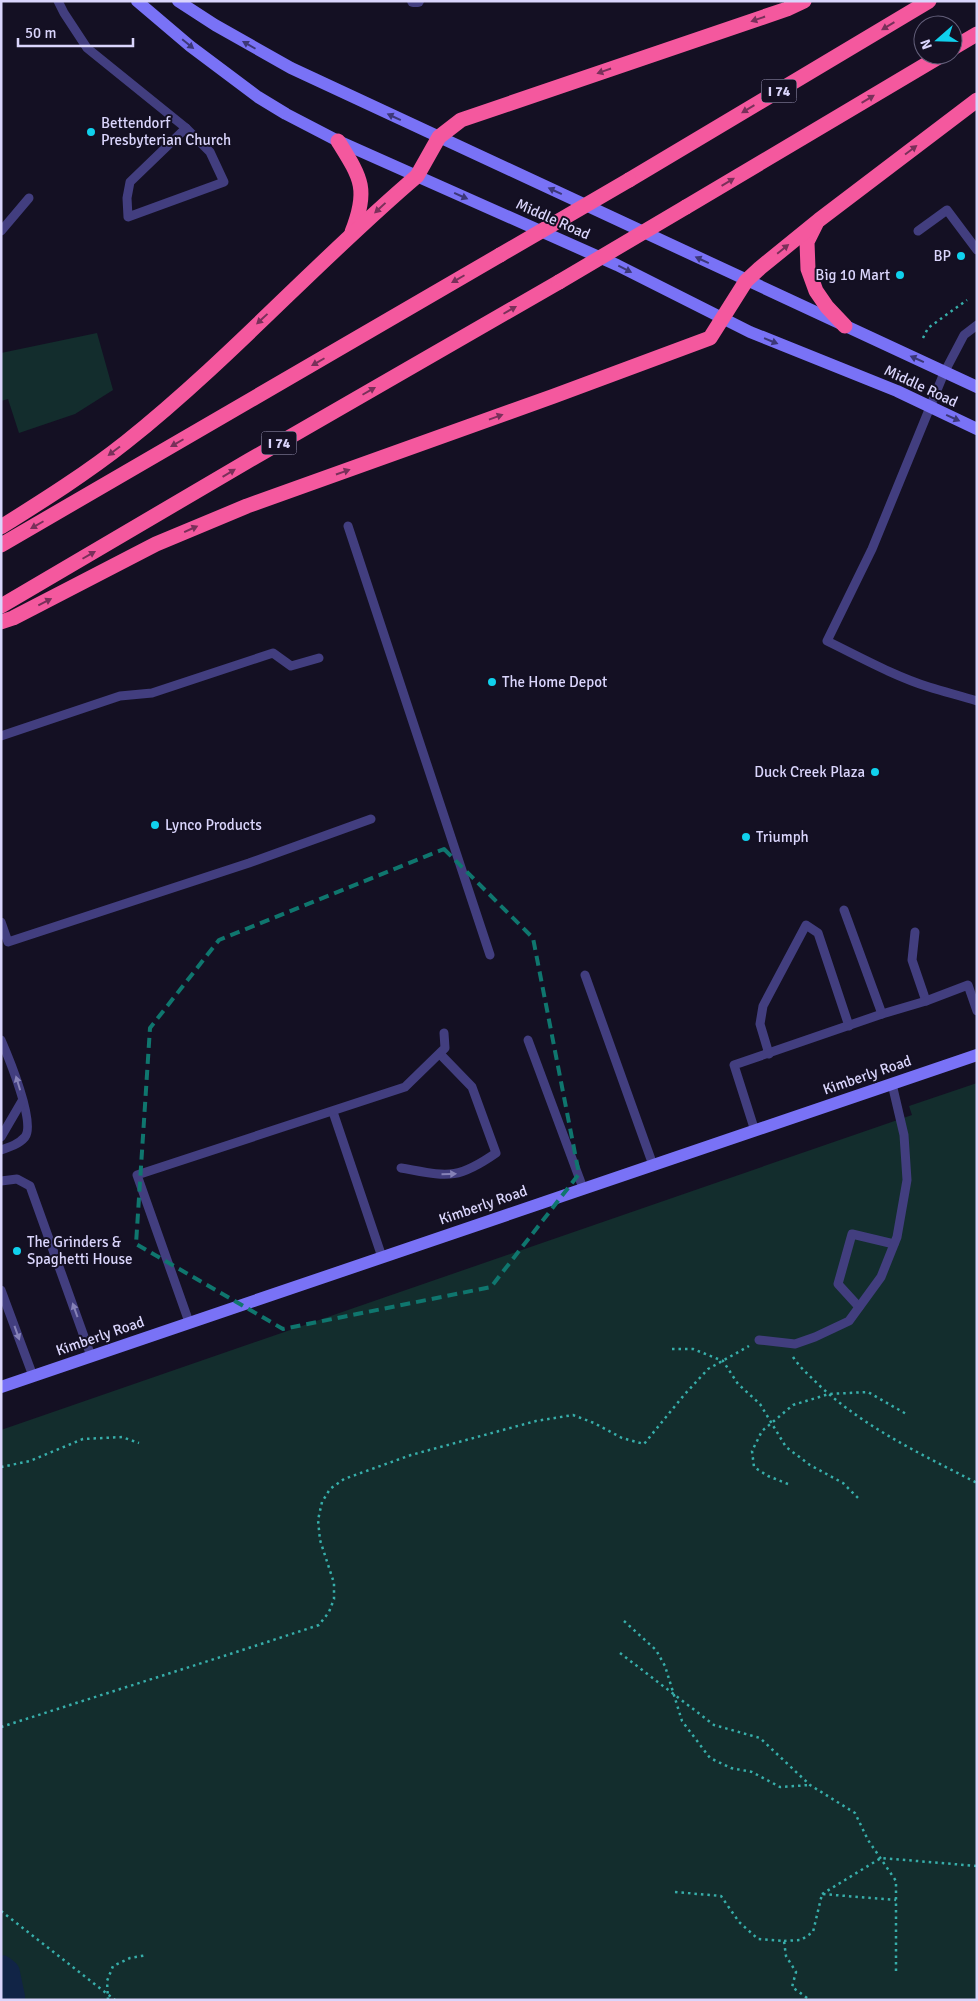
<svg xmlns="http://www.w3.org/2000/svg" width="978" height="2001" viewBox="0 0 978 2001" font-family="Signika,sans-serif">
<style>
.green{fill:#132d2d}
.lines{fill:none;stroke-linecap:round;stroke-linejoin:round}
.river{stroke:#112446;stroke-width:28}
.path{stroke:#37aeaa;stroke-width:2.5;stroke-dasharray:2.5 4;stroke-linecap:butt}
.service{stroke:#423e7f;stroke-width:9}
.minor{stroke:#423e7f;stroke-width:12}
.secondary{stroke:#7972f6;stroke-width:12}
.motorway{stroke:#f4589e;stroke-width:15}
.motorway-bridge{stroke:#f4589e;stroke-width:15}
.oneway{fill:#79305a}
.oneway2{fill:#3c3777}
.oneway3{fill:#8682b7}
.marked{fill:none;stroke:#0f766e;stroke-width:4;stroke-dasharray:10 6;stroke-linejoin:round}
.poi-dot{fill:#10d1ed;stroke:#141023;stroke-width:2}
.labels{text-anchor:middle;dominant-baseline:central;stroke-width:4;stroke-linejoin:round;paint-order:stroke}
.shield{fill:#141023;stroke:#9f9abb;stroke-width:1}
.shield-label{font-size:14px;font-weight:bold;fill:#dad5fc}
.poi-label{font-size:15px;fill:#dad5fc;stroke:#141023;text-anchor:start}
.street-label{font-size:15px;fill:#dad5fc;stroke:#141023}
</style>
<rect width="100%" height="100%" fill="#141023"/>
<g class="green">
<path d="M97,333l16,57 -38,24 -56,19 -11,-34 -7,2v-48z"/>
<path d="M977,1083v917h-976v-570l911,-315 -3,-9z"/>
</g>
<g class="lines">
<path class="river" d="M1,1969l5,4 5,24 -1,3"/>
<g class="path">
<path d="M923,338l5,-10 39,-28"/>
<path d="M672,1349h21l30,12 15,23 22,20 26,43 24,18 33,18 16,16"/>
<path d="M793,1357c8,12 18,20 28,30 46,42 102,68 156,96"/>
<path d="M1,1467l29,-6 53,-22 39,-2 17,6"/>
<path d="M788,1484l-20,-8 -14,-9 -2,-16 10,-20 31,-26 36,-11 39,-2 40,23"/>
<path d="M624,1621l32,29 9,16 17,55 28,37 21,10 21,4 28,15 30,-2"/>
<path d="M620,1653l94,72 46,13 50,47 45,28 13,27 28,41v94"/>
<path d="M1,1727c106,-34 212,-67 318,-102l10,-13 5,-13v-16l-14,-43 -2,-20 4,-18 8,-13 14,-10 67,-24 125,-34 37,-6 21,8 28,15 22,6 40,-49 24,-26 41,-23"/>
<path d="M675,1892l46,4 18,26 19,17 26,2 2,15 10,16 -4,15 18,13"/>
<path d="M822,1894l59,-36 96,8"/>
<path d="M1,1911l114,89"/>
<path d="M784,1941l17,-1 12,-8 9,-38 74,6"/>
<path d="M108,2000l-1,-19 6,-15 17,-8 17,-3"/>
</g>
<g class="service">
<path d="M58,1l6,12 23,35 99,80"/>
<path d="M186,128l24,24 14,30 -96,35 -1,-19 3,-16z"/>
<path d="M1,231l28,-33"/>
<path d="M918,231l29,-21 30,40"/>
<path d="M977,325l-13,10 -20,38 -72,176 -45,92c33,16 67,35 102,46 16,5 32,9 48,14"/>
<path d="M348,526l142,429"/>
<path d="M1,736l119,-40 32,-3 121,-40 18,13 28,-8"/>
<path d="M844,910l38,104"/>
<path d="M1,922l7,20 241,-79 122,-44"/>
<path d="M915,932l-3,28 14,41"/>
<path d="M585,975l68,190"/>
<path d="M1,1040c7,16 35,83 24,97 -6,7 -15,10 -24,13"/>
<path d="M528,1040l55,148"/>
<path d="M769,1054l-9,-30 3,-18 43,-81 12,8 31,93"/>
<path d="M333,1112l49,145"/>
<path d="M755,1131l-21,-66 148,-51 44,-13 42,-16 9,26"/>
<path d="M1,1137l21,-36"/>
<path d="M401,1168c46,8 55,13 95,-15l-24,-66 -32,-33"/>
<path d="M1,1181l16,-2 13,7 61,170"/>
<path d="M1,1290l32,86"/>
<path d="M859,1307l-21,-23 14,-50 42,10"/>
<path d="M189,1322l-52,-147 268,-88 40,-39 -1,-15"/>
<path d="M759,1340l36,4 20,-7 34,-16 32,-44 16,-40 10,-57 -3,-45 -12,-51"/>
</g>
<path class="minor" d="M413,1h5"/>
<g class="secondary">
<path d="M137,1l53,45 68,51 28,17 52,27 279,124 133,67 147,59 80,38"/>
<path d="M178,1l37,24 76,43 686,319"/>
<path d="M1,1387l976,-332"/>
</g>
<g class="motorway">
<path d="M953,48l24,-14"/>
<path d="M338,141c23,37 31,48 14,91"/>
<path d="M629,180l300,-179"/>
<path d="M686,207l256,-152"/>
<path d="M816,224l-9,18 1,27 8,22 11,16 18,19"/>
<path d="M1,527c43,-27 86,-54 125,-85 103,-82 191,-181 291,-266l22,-39 22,-17 326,-111 17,-8"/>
<path d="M1,545l499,-290"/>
<path d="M1,606l247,-145 311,-179"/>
<path d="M1,622l12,-4 143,-74 91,-38 307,-110 156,-58 36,-57 14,-13 59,-48 158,-120"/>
</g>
<g class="motorway-bridge">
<path d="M500,255l129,-75"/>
<path d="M559,282l127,-75"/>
</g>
</g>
<defs><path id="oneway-solid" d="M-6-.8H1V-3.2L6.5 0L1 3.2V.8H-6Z" transform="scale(1.25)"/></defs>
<g class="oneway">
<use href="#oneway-solid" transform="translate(758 19) rotate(161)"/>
<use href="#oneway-solid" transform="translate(888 26) rotate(149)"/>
<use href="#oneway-solid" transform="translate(604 71) rotate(161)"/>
<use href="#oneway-solid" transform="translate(868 99) rotate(-31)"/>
<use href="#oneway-solid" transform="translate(748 109) rotate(149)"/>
<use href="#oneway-solid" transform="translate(911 150) rotate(-37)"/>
<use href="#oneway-solid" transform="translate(728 182) rotate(-31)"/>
<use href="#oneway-solid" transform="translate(380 208) rotate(137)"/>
<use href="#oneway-solid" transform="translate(783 249) rotate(-39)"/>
<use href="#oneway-solid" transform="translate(458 279) rotate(150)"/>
<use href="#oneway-solid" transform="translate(510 310) rotate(-30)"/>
<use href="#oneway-solid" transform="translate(262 319) rotate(137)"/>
<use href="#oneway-solid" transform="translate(318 362) rotate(150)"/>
<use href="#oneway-solid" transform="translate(369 391) rotate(-30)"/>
<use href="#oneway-solid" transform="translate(496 417) rotate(-20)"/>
<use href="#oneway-solid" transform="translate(177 443) rotate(150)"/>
<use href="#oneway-solid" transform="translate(114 451) rotate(143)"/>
<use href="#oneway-solid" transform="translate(343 472) rotate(-19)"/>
<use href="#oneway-solid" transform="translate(229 473) rotate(-31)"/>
<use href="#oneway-solid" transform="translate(37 525) rotate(150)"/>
<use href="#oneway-solid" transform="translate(191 529) rotate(-24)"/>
<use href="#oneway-solid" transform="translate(89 555) rotate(-30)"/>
<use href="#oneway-solid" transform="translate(45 602) rotate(-27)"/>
</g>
<g class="oneway2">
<use href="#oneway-solid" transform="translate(188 44) rotate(39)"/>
<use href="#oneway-solid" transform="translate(249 45) rotate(-150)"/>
<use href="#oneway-solid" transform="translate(394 117) rotate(-155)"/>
<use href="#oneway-solid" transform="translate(555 191) rotate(-155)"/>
<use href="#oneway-solid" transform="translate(461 196) rotate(24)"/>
<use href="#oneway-solid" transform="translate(702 260) rotate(-155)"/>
<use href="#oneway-solid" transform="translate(625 269) rotate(27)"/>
<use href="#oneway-solid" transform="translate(771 341) rotate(22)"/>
<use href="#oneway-solid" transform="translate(917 359) rotate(-156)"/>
<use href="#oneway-solid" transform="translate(953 418) rotate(24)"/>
</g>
<g class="oneway3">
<use href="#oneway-solid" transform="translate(18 1083) rotate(-107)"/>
<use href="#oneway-solid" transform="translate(449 1174) rotate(-2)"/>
<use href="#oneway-solid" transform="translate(75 1310) rotate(-110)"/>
<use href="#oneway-solid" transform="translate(17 1333) rotate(70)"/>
</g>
<path class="marked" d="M444,849l89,89 46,236 -88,113 -208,42 -147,-85 14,-216 69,-88z"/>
<g class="poi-dot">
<circle cx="91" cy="132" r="5"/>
<circle cx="961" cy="256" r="5"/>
<circle cx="900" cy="275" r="5"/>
<circle cx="492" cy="682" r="5"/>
<circle cx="875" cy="772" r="5"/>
<circle cx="155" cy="825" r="5"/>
<circle cx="746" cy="837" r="5"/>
<circle cx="17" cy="1251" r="5"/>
</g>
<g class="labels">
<g class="shield">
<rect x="761.5" y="79.5" width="35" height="23" rx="4"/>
<rect x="261.5" y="431.5" width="35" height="23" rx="4"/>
</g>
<g class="shield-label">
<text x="779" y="91">I 74</text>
<text x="279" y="443">I 74</text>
</g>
<g class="poi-label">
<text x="101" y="123">Bettendorf<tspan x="101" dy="17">Presbyterian Church</tspan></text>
<text x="951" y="256" text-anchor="end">BP</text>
<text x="890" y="275" text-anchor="end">Big 10 Mart</text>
<text x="502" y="682">The Home Depot</text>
<text x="865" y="772" text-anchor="end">Duck Creek Plaza</text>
<text x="165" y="825">Lynco Products</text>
<text x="756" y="837">Triumph</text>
<text x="27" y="1242">The Grinders &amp;<tspan x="27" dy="17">Spaghetti House</tspan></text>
</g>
<g class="street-label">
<text transform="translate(553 219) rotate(24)">Middle Road</text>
<text transform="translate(921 386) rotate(25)">Middle Road</text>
<text transform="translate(867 1075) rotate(-19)">Kimberly Road</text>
<text transform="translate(483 1205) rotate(-19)">Kimberly Road</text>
<text transform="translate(100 1336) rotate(-19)">Kimberly Road</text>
</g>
</g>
<rect width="978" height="2001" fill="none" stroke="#dad5fc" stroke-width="5"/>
<g transform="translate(938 40) rotate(250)"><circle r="24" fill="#141023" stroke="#635f7a"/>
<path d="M0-4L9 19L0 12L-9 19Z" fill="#10d1ed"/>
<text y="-8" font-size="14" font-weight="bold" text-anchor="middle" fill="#dad5fc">N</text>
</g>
<path d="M18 38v8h115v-8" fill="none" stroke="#dad5fc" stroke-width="2.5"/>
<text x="25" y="38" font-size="15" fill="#dad5fc" stroke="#141023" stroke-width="4" paint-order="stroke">50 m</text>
</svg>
